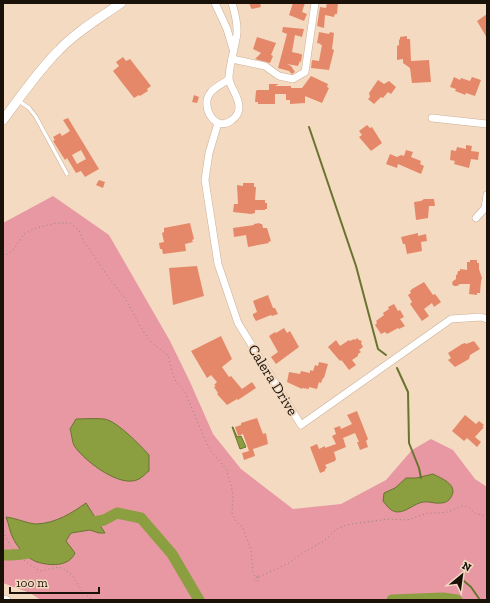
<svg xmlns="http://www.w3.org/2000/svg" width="490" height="603" viewBox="0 0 490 603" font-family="'Zilla Slab',serif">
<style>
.green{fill:#e798a2}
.water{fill:#8b9f41;stroke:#697430}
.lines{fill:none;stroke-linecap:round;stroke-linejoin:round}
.stream{stroke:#697430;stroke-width:2}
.river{stroke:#8b9f41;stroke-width:11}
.building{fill:#e58869;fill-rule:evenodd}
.service-casing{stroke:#cab098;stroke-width:4.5}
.minor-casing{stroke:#cab098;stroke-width:8}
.tertiary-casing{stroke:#cab098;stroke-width:10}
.path{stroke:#998674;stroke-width:1;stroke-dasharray:1 3;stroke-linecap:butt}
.service{stroke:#fff;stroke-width:3.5}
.minor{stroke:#fff;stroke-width:7}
.tertiary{stroke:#fff;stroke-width:9}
.labels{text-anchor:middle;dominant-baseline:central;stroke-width:4;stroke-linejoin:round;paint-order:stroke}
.street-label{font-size:15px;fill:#1a1109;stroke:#f4dac1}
</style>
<rect width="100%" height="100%" fill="#f4dac1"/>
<path class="green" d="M53,196l56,39 61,106 20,41 23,52 28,35 52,40 48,-5 45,-24 26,-30 19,-11 22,11 22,29 12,8v113h-446l-11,-7 -27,-10v-360z"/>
<g class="water">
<path d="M76,419c9,0 19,-1 28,0 12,1 37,27 45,36v16c-3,2 -6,6 -10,8 -18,10 -53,-17 -64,-32 -3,-4 -3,-12 -5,-18z"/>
<path d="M232,427h1l4,10 4,-1 5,11 -6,2z"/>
<path d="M433,474c8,4 26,11 18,23 -2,4 -6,6 -10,6 -6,1 -12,-2 -18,-1 -10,2 -16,10 -26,10 -7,-1 -10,-6 -14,-11l1,-8 11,-5 11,-10h10z"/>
<path d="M86,503l19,30h-6l-9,-3 -19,3 -5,8 9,12c-6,14 -25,13 -38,9 -9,-3 -19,-14 -23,-22 -4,-6 -5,-16 -8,-23 10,1 22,7 31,7 19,-1 35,-11 49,-21z"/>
</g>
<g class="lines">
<g class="stream">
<path d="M309,127l47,139 22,83 8,6"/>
<path d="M397,368l11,24 1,51 10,25 2,10"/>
<path d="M458,576l13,11 9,13"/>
</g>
<g class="river">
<path d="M84,524l20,-4 13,-7 24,5 31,36 27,46"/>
<path d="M3,555c13,0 25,0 36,-7"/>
<path d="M392,600l51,-2 14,2"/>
</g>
</g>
<g class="building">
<path d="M249,3h11l1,4 -9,2 -1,-1z"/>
<path d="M293,3h12l-3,9 5,2 -3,7 -15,-6z"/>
<path d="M327,3h11l-1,11h-2l-1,3 -9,-2 -1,13 -7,-2 3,-19 6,1z"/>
<path d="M487,14v24l-10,-17z"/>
<path d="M283,27l21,2 -2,8 -7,-2 -3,17 9,2 1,1 -1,7 -1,-1 -2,5 -11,-2 4,2 4,6 -3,2 -3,-3 -11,-3 9,-34 -5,-2z"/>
<path d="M319,32l10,2 1,-2 4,1 -2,16 2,1 -5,20 -18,-2 1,-8 7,1 3,-16h-2l1,-1 -4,-1z"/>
<path d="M407,36v3h3l1,22 18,-1 2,22 -19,1 -2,-15 -7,-5v-4l-6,1v-14l2,-1v-5l1,-1v-2z"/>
<path d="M257,37l19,6 -5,12 2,1 -3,7 -15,-4 6,-6 -8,-4z"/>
<path d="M123,57l3,4 4,-2 21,27 -4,3 1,2 -8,5 -1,-1 -5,3 -21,-27 6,-5 -3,-4z"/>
<path d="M311,76l17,8 -1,3 2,1 -7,15 -17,-7v7l-15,1v-4h-4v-6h-11v10h-17v-2h-3l1,-11 1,-1h12v-6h10l-4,2h16v2h11z"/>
<path d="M454,77l6,3 1,-2 9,3 2,-4 9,3 -6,16 -9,-3 -1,2 -2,-1 -8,-3 1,-2 -6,-2z"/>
<path d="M378,80l6,4 5,-3 7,6 -5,7 -3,-2 -5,6 -2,-1 -7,7 -6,-5 2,-2 -1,-4z"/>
<path d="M194,95l5,2 -2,6 -5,-1z"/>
<path d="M68,118l31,51 -14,8 -4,-6 -5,2 -9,-15 -2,2 -12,-19 2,-1 -2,-3 7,-4 2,3 8,-5 -7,-11zM81,150l5,9 -9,5 -5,-9z"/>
<path d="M367,125l3,3 2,-1 10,16 -11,8 -12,-14 3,-2 -3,-4z"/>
<path d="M466,145l6,1 -1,5 8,1 -1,8 -7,-1 -2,9 -15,-4 1,-3 -5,-1 1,-10 5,1 1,-4 9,2z"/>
<path d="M406,150l7,2 -2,5 10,4 -1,3 4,2 -3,8 -23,-10 -1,4 -11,-4 4,-10 7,3 4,-2 3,1z"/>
<path d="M99,180l6,2 -2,6 -7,-3z"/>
<path d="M243,183h11v4h2l-1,13h10v3h2v6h-2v1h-10v3l-4,1 -18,-2 1,-8h4l-1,-19 6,1z"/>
<path d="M424,199h10l1,7h-6l-1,12 -12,2 -2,-18 7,-1z"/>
<path d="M190,223l4,16 -2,1 1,2 -8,2 1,7 -23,3 -1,-5h-2l-1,-6 5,-1 -2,-9 2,-1v-4z"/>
<path d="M260,223v1h2l1,4h4l4,13 -3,1 1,1 -21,4 -2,-12 -12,2 -1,-9 21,-3v-1z"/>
<path d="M418,233v3l8,-2 1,7 -6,1 1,9 -15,3 -2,-10h-2l-2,-7z"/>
<path d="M470,260h7v3h2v6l3,9 -1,3 -1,12h-3v2l-8,-1 1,-10h-10l-3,2h-3l-2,-2 1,-3 3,-2v-4h1l1,-4h2v-2l7,1v-8h3z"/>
<path d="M197,266l7,30 -31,9 -4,-37z"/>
<path d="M424,282l9,13 2,-1 6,8 -7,5 -2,-4 -8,6 5,7 -7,5 -12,-17 2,-2 -4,-7 3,-2 -1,-2 2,-2z"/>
<path d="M268,295l5,13h2l3,6 -6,2 -1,-1 -15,6 -3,-5v-2l4,-2 -4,-11z"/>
<path d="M394,304l4,7 2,-1 4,7 -4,2 5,7 -6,3 -1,-1 -11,6 -2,-2 -4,2 -6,-9 2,-2 -1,-2 8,-6 -1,-2 6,-4 -1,-2z"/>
<path d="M284,328l3,5 3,-2 9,16 -23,17 -5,-7 7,-5 -9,-16 6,-4 1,1z"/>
<path d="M221,336l11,23 -10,8 7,10 2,-1 11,13 10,-7 4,6 -18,12 -1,-1 -10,6 -10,-11 1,-1 -4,-6 2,-1 -2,-1 3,-3 -6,-7 -4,3 -16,-27z"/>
<path d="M357,338l2,2 3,1 -1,2 2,4 -4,3 2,2 -3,2v2l-6,4 4,5 -7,5 -6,-8 -2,-2 -1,1 -12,-14 8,-7 4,6 9,-6 1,1 4,-2 1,1z"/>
<path d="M474,341l6,8 -10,6 -1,4 -14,8 -7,-7 3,-2 -3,-5 14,-9 3,-1 1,1z"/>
<path d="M319,362l9,2 -4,14h-1l-2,5 -2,-1 -2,7 -8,-2v2l-7,-1v1l-15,-7 2,-10 11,2 1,-3 9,2v-3l3,1 2,-6 3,1z"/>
<path d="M357,411l11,28 -2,2 2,6 -8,3 -3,-8h2l-4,-9 -12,5 3,9 -12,5 2,7 -1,2 -10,4 2,3 -2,1v2l-5,2 -10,-26 7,-3 2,5 6,-3v2l11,-4 -4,-8 4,-2 -2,-6 6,-2 1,3 11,-5 -5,-9z"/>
<path d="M465,415l11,9 3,-3 5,4 -2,2h2l-9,10 6,5 -4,5 -10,-9 -3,3 -12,-10z"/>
<path d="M257,418l6,16 3,-1 2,11 -15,5 2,7 -11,4 -2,-7 7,-2 -6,-17 -5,2 -3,-9 6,-2v-2z"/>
</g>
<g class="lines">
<g class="service-casing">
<path id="service" d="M19,101l10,7 7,9 31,57"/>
</g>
<g class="minor-casing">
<g id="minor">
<path d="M215,3l12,26 6,20"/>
<path d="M232,59l33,7 14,10 14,3 12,-7 10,-69"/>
<path d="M229,79c-5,4 -14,8 -18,13 -12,13 4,42 21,28 4,-3 7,-8 7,-13 0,-11 -10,-21 -10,-29 0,-11 5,-27 7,-39 3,-10 -1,-26 -4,-36"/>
<path d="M432,118l55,6"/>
<path d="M218,123l-9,30 -4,27 13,84 20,59 63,102 150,-106 30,-2 6,2"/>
<path d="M476,218l9,-10 2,-13"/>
<path d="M3,599l4,1"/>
</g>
</g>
<g class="tertiary-casing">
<path id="tertiary" d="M3,120c18,-24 35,-49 56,-70 18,-19 41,-32 62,-47"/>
</g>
<g class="path">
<path d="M3,257l11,-8 10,-15 12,-6 20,-5h14l9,7 4,10 26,38 16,20 18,33 8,11 15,12 3,4 3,14 4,10 9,10 21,50 6,11 8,8 7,10 4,14 2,12 -1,16 3,7 8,8 2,6 6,16 2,23 2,4 3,-1"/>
<path d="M3,527c3,20 20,34 37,44l18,-4 6,2 8,6 10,16 10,9"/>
<path d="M258,577l1,1 -1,3h-4l4,-5h3l28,-13 12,-9 23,-13 13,-12 9,-4 42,-6 19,1 21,-7h12l8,-1 13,-6 7,1 8,7 11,2"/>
</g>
<use href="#service" class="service"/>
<use href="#minor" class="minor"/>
<use href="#tertiary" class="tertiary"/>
</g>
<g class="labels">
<g class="street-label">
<text transform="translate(273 380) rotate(58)">Calera Drive</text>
</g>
</g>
<rect width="490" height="603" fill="none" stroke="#1a1109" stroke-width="8"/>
<g transform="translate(462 575) rotate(29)" stroke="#f4dac1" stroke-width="3" paint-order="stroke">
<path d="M0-3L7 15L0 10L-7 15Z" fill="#1a1109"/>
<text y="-6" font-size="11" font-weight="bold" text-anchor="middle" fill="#1a1109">N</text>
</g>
<path d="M10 587v6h89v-6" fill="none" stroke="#1a1109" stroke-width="2"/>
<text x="16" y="587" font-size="12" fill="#1a1109" stroke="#f4dac1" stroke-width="3" paint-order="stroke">100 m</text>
</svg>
